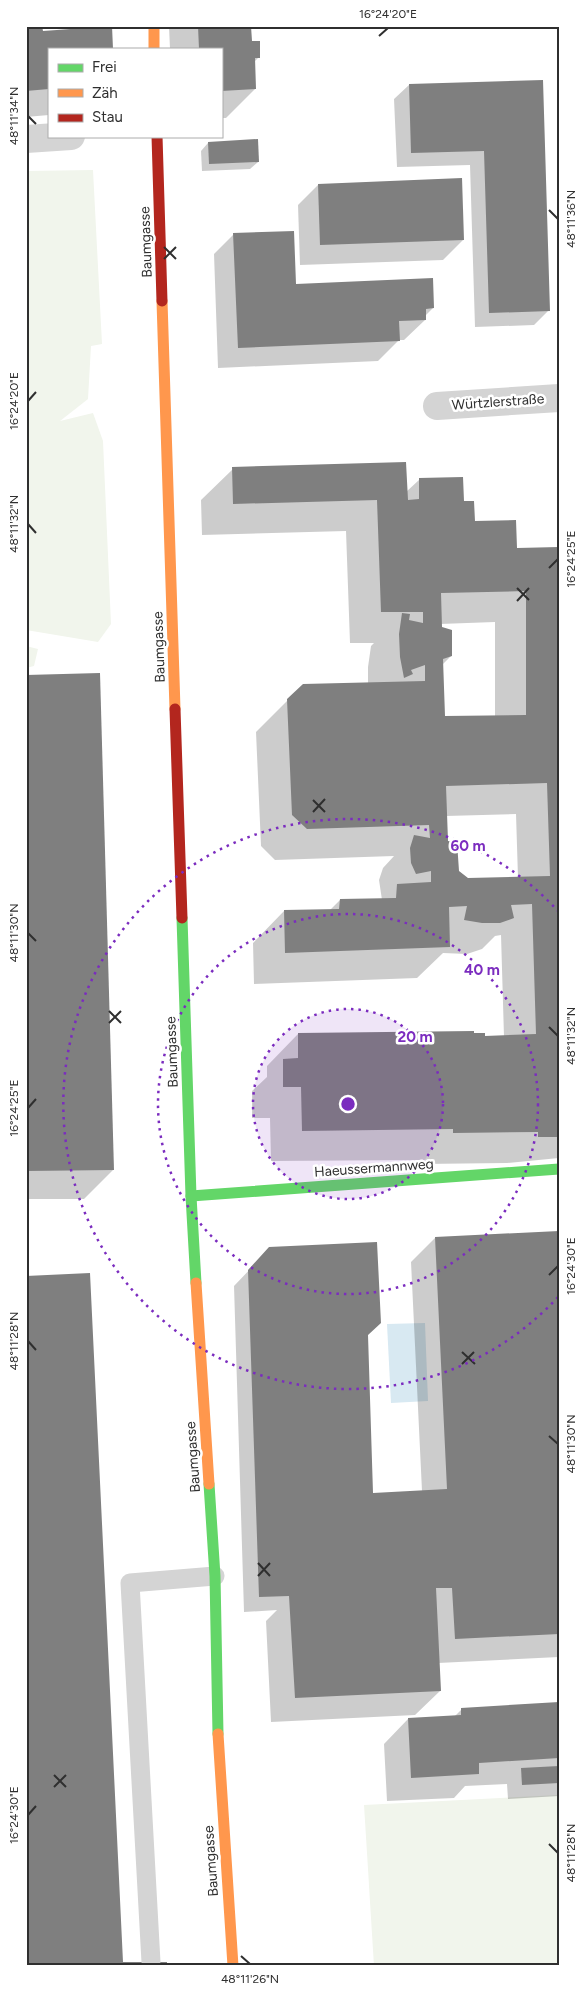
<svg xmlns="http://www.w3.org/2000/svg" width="585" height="1992" viewBox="0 0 585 1992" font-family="Figtree,sans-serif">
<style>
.green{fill:#f1f5ec}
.water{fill:#d8e9f2}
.shadow{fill:#0003;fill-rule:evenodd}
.building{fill:#7f7f7f;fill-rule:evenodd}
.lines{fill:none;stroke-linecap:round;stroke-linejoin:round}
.lane{stroke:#d4d4d4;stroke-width:19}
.street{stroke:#d4d4d4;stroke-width:28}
.fast{stroke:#63d668;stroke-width:11}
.slow{stroke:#ff974d;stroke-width:11}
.jam{stroke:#b3261e;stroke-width:11}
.ticks{fill:none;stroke:#2f2f2f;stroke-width:2}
.ring{fill:none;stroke:#7b2cbf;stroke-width:2.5;stroke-dasharray:2.5 5}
.labels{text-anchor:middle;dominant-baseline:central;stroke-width:5;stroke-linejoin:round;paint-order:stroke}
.street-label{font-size:14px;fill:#2f2f2f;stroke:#fff}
.centre{fill:#7b2cbf;stroke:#fff;stroke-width:2.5}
.ring-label{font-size:15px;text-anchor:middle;font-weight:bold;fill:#7b2cbf;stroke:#fff;stroke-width:5;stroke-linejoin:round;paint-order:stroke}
.neatline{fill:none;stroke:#2f2f2f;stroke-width:2}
.ticks-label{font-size:12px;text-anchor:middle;fill:#2f2f2f}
</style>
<rect width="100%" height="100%" fill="#fff"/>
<g class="green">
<path d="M93,170l9,174 -11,2 -3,53 -28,22 33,-8 10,28 8,183 -13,18 -72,-12v-459z"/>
<path d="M26,646l12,3 -4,17 -8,2z"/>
<path d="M559,1795v171h-185l-10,-161z"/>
</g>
<path class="water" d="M425,1323l3,78 -37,2 -4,-79z"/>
<g class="shadow">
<path d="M26,26l23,23v66l-23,2z"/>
<path d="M169,26h81l1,16 8,15 -5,5 1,27 -29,29h-5v-69h-51z"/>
<path d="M542,81l6,230 -14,14 -59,2 -5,-162 -73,2 -3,-68 15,-14z"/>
<path d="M208,143l50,19 -8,7 -48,2 -1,-20z"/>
<path d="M318,185l145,55 -20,20 -143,5 -2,-60z"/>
<path d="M234,234l61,51 138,23 -8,8v4l-21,20h-5l-21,21 -160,7 -4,-114z"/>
<path d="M233,469l173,23 13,-12 44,23 11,20 42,26 43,-1v610l-52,5 -85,1 -1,-4 -150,1 -1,-43h-18v-27l15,-14v-11l31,-32h175l10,4 21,-1 -3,-102 -6,1 -13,13 -15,5 -24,-1 -26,25 -163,6 -1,-41 31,-32 46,-1 10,-10h42l-3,-20 4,-12 11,-12 -119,4 -14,-14 -5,-114 47,-47 65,-2v-16l3,-21 3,-3h-24l-4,-112 -144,4 -1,-35zM495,622v95h-52l-1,-52 9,-9 -11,-32zM516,814l2,64 -50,1 -10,-8 -11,-29 -1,-26z"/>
<path d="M26,676l87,494 -29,29h-58z"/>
<path d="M559,1232v425l-121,6 2,28 -25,24 -144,7 -5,-101 11,-11 -33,2 -10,-326 21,-22 112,72 5,158 50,-3 -11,-229 24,-24z"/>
<path d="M559,1703v93l-51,3 -1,-15 -42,2 -11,12 -67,3 -3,-57 24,-25 46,-2 8,-8z"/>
</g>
<g class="building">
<path d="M26,26h16l1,5 69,-5 1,23h-64v40l-23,2z"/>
<path d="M198,26h53l1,15h8v17h-5l1,31 -35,2v-42h-22z"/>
<path d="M543,80l7,231 -61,2 -5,-162 -73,2 -2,-69z"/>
<path d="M258,139l1,23 -50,2 -1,-22z"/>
<path d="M462,178l2,62 -144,5 -2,-61z"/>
<path d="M294,231l2,53 137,-6 1,30 -8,1v11l-27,1 1,20 -162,7 -5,-115z"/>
<path d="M406,462l2,38 11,-1v-21l44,-1 1,24h10l1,20 41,-1 1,28 42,-1v590h-21v-5l-85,1v-4l-151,2 -1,-44h-18v-28l15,-1v-25l176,-2v2h11v3l51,-2 -4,-130 -21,1 3,13 -14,5h-18l-18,-3 3,-14 -18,1 1,40 -165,6 -1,-43 55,-1 1,-10 56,-1 1,-14 34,-2v-11l-15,3 -5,-11 -1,-15 4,-13 16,3 -1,-13 -122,4 -15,-14 -5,-116 16,-15 122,-3v-16l-14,5 2,4 -9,4 -4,-21 -1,-23 3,-21 8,1 -1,6 14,3v-11h-42l-4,-112 -144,4 -1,-37zM526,591v124l-81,1 -2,-57 9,-3v-26l-10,-3 -1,-34zM547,783l3,93 -82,2 -9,-7 -2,-29 -9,-1 -2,-55z"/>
<path d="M100,673l14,497 -88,1v-496z"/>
<path d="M559,1231v403l-104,5 -3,-51h-16l5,103 -146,7 -6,-102 -30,1 -11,-327 21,-23 108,-5 4,81 -13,12 5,158 74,-4 -12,-252z"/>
<path d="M90,1273l33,689h44v4h-141v-690z"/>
<path d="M559,1702v56l-80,5v11l-68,4 -3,-60 53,-3v-7z"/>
<path d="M559,1766v17l-37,2 -1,-17z"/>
</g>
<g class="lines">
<path class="lane" d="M151,1962l-21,-379 85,-7"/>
<g class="street">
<path d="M26,139l45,-3"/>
<path d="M437,406l122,-8"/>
</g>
<g class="fast">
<path d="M182,918l9,278 5,87"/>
<path d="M191,1196l368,-27"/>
<path d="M209,1484l6,92 3,158"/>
</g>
<g class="slow">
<path d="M154,26v23"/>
<path d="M162,301l13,408"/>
<path d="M196,1283l13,201"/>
<path d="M218,1734l15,232"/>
</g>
<g class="jam">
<path d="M157,136l5,165"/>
<path d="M175,709l7,209"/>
</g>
</g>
<path class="ticks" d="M379,36l9,-8M28,116l8,8M549,210l9,9M164,247l12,12M164,259l12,-12M28,401l8,-9M28,524l8,9M549,568l9,-9M517,588l12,12M517,601l12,-13M313,800l12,12M313,812l12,-13M28,933l8,8M109,1011l12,12M109,1023l12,-12M549,1027l9,9M28,1108l8,-9M549,1275l9,-9M28,1341l8,9M462,1352l13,12M462,1364l12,-12M549,1436l9,8M258,1563l12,13M258,1576l12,-13M54,1775l12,12M54,1787l12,-12M28,1815l8,-9M549,1844l9,9M241,1956l9,8"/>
<circle cx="348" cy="1104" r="95" fill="#7b2cbf" fill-opacity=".12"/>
<g class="ring">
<circle cx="348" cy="1104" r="95"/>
<circle cx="348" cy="1104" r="190"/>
<path d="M558 1297A285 285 0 1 1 558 911"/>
</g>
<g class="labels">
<g class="street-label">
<text transform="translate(146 242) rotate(-92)">Baumgasse</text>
<text transform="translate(498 402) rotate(-4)">Würtzlerstraße</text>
<text transform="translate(159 647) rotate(-92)">Baumgasse</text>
<text transform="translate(172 1052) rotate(-92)">Baumgasse</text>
<text transform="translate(374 1168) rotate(-4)">Haeussermannweg</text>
<text transform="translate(193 1457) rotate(-94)">Baumgasse</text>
<text transform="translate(211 1861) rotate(-94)">Baumgasse</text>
</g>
</g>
<circle cx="348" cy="1104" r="8" class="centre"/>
<g class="ring-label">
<text x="468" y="851">60 m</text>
<text x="482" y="975">40 m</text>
<text x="415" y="1042">20 m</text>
</g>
<rect width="585" height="1992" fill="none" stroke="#ffffff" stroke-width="55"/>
<rect x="48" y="48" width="175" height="90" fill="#ffffff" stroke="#acacac"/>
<rect x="58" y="64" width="25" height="8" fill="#63d668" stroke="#acacac"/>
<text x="92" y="72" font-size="15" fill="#2f2f2f">Frei</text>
<rect x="58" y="89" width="25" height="8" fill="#ff974d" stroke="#acacac"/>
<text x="92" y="98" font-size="15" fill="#2f2f2f">Zäh</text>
<rect x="58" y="114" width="25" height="8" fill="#b3261e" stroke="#acacac"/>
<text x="92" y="122" font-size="15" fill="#2f2f2f">Stau</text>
<rect x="28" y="28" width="530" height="1936" class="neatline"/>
<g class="ticks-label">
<text x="388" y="18">16°24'20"E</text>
<text transform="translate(14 116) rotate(-90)" y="4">48°11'34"N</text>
<text transform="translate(571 219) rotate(-90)" y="4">48°11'36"N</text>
<text transform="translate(14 401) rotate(-90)" y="4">16°24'20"E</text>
<text transform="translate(14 524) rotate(-90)" y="4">48°11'32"N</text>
<text transform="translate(571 559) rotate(-90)" y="4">16°24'25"E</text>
<text transform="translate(14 933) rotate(-90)" y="4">48°11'30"N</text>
<text transform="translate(571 1036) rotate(-90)" y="4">48°11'32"N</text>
<text transform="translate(14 1108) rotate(-90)" y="4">16°24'25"E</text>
<text transform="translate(571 1266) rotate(-90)" y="4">16°24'30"E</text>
<text transform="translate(14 1341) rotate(-90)" y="4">48°11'28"N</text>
<text transform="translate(571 1444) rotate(-90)" y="4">48°11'30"N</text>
<text transform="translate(14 1815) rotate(-90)" y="4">16°24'30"E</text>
<text transform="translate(571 1853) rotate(-90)" y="4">48°11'28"N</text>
<text x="250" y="1983">48°11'26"N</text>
</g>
</svg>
